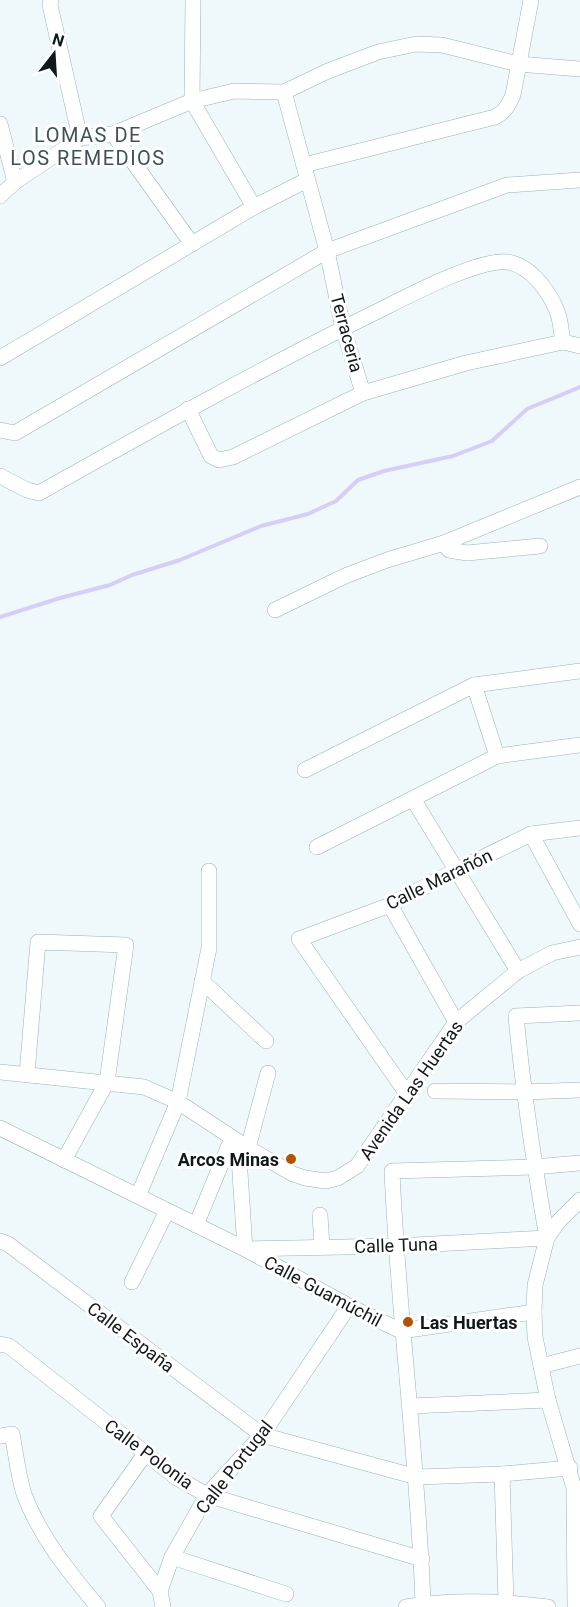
<svg xmlns="http://www.w3.org/2000/svg" width="580" height="1607" viewBox="0 0 580 1607" font-family="Roboto,sans-serif">
<style>
.lines{fill:none;stroke-linecap:round;stroke-linejoin:round}
.stream{stroke:#d5cff7;stroke-width:4}
.minor-casing{stroke:#9bb1ba;stroke-width:16}
.minor{stroke:#fff;stroke-width:15}
.poi-dot{fill:#b25304;stroke:#fff;stroke-width:2}
.labels{text-anchor:middle;dominant-baseline:central;stroke-width:6;stroke-linejoin:round;paint-order:stroke}
.street-label{font-size:18px;fill:#0f181b;stroke:#fff}
.poi-label{font-size:18px;font-weight:bold;fill:#0f181b;stroke:#fff;text-anchor:end}
.neighbourhood-label{font-size:20px;letter-spacing:1.5px;fill:#3d5158;stroke:#fff}
</style>
<rect width="100%" height="100%" fill="#eff9fc"/>
<g class="lines">
<path class="stream" d="M0,617l60,-19 50,-13 22,-10 48,-15 81,-34 47,-12 28,-13 22,-21 26,-9 69,-15 39,-15 35,-32 53,-22"/>
<g class="minor-casing">
<g id="minor">
<path d="M51,0l-1,5 30,133"/>
<path d="M193,0l-1,101 62,106"/>
<path d="M284,92l43,159 16,77 20,65"/>
<path d="M0,124l15,58"/>
<path d="M113,134l79,110"/>
<path d="M304,165l191,-48c10,-5 13,-11 18,-22l18,-95"/>
<path d="M0,196l15,-14 65,-44 33,-4 79,-33 42,-10 50,1 44,-21 50,-19 38,-8 26,1 76,19 62,5"/>
<path d="M0,358l254,-151 53,-27"/>
<path d="M188,409l23,47 8,4 14,-3 130,-64 103,-30 97,-21 17,4"/>
<path d="M0,430l15,3 312,-182 180,-66 73,-5"/>
<path d="M0,476l27,14 12,3c112,-63 225,-126 341,-183 28,-14 98,-51 127,-48 23,3 42,29 50,49 4,10 4,21 6,31"/>
<path d="M444,543l5,7 18,3 73,-7"/>
<path d="M275,610l70,-34 42,-16 57,-17 136,-56"/>
<path d="M474,685l23,71"/>
<path d="M305,770l169,-85 106,-14"/>
<path d="M413,799l105,172"/>
<path d="M531,834l49,90"/>
<path d="M317,847l180,-91 83,-11"/>
<path d="M390,905l66,117"/>
<path d="M202,981l64,60"/>
<path d="M0,1072l144,15 34,15 70,46 45,26 12,4 21,3 12,-3 19,-12 99,-144 62,-51 34,-18 28,-6"/>
<path d="M27,1074l11,-132 88,3 -19,137 -43,78"/>
<path d="M435,1091l89,1 56,-2"/>
<path d="M407,1094l-108,-155 91,-34 67,-35 74,-36 49,-6"/>
<path d="M0,1128l245,121 104,57 52,25"/>
<path d="M238,1142l7,107 150,-3 152,-8c-13,-74 -24,-147 -31,-222l64,-3"/>
<path d="M248,1148l20,-75"/>
<path d="M138,1196l40,-94 31,-154v-77"/>
<path d="M320,1215l2,32"/>
<path d="M196,1225l36,-87"/>
<path d="M0,1241l8,3 254,191 155,42 85,-3 68,-6"/>
<path d="M132,1282l35,-71"/>
<path d="M401,1331l133,-19"/>
<path d="M0,1344l9,2 168,132 30,17 215,64"/>
<path d="M541,1366l39,-10"/>
<path d="M411,1406l137,-6"/>
<path d="M0,1436l12,-2c4,20 6,41 12,60 16,43 45,78 74,113"/>
<path d="M145,1454l-44,62 59,75"/>
<path d="M502,1474l4,128"/>
<path d="M172,1557l114,37"/>
<path d="M423,1604c-5,-145 -25,-289 -31,-433l142,-4 46,-4"/>
<path d="M163,1607l-3,-16 12,-34 35,-62 55,-60 87,-129"/>
<path d="M406,1607c47,-8 96,-6 142,0"/>
<path d="M575,1607l-1,-119 -26,-88 -13,-63 -1,-25 1,-27 12,-47 11,-16 22,-22"/>
</g>
</g>
<use href="#minor" class="minor"/>
</g>
<g class="poi-dot">
<circle cx="291" cy="1159" r="6"/>
<circle cx="408" cy="1322" r="6"/>
</g>
<g class="labels">
<g class="street-label">
<text transform="translate(347 333) rotate(75)">Terraceria</text>
<text transform="translate(439 879) rotate(-26)">Calle Marañón</text>
<text transform="translate(411 1090) rotate(-55)">Avenida Las Huertas</text>
<text transform="translate(396 1245) rotate(-2)">Calle Tuna</text>
<text transform="translate(323 1291) rotate(28)">Calle Guamúchil</text>
<text transform="translate(131 1337) rotate(37)">Calle España</text>
<text transform="translate(149 1454) rotate(36)">Calle Polonia</text>
<text transform="translate(234 1467) rotate(-52)">Calle Portugal</text>
</g>
<g class="poi-label">
<text x="279" y="1159">Arcos Minas</text>
<text x="420" y="1322" text-anchor="start">Las Huertas</text>
</g>
<g class="neighbourhood-label">
<text x="88" y="135">LOMAS DE<tspan x="88" dy="23">LOS REMEDIOS</tspan></text>
</g>
</g>
<g transform="translate(54 54) rotate(17)" stroke="#ffffff" stroke-width="4.5" paint-order="stroke">
<path d="M0-4.5L10 22L0 15L-10 22Z" fill="#0f181b"/>
<text y="-9" font-size="16" font-weight="bold" text-anchor="middle" fill="#0f181b">N</text>
</g>
</svg>
